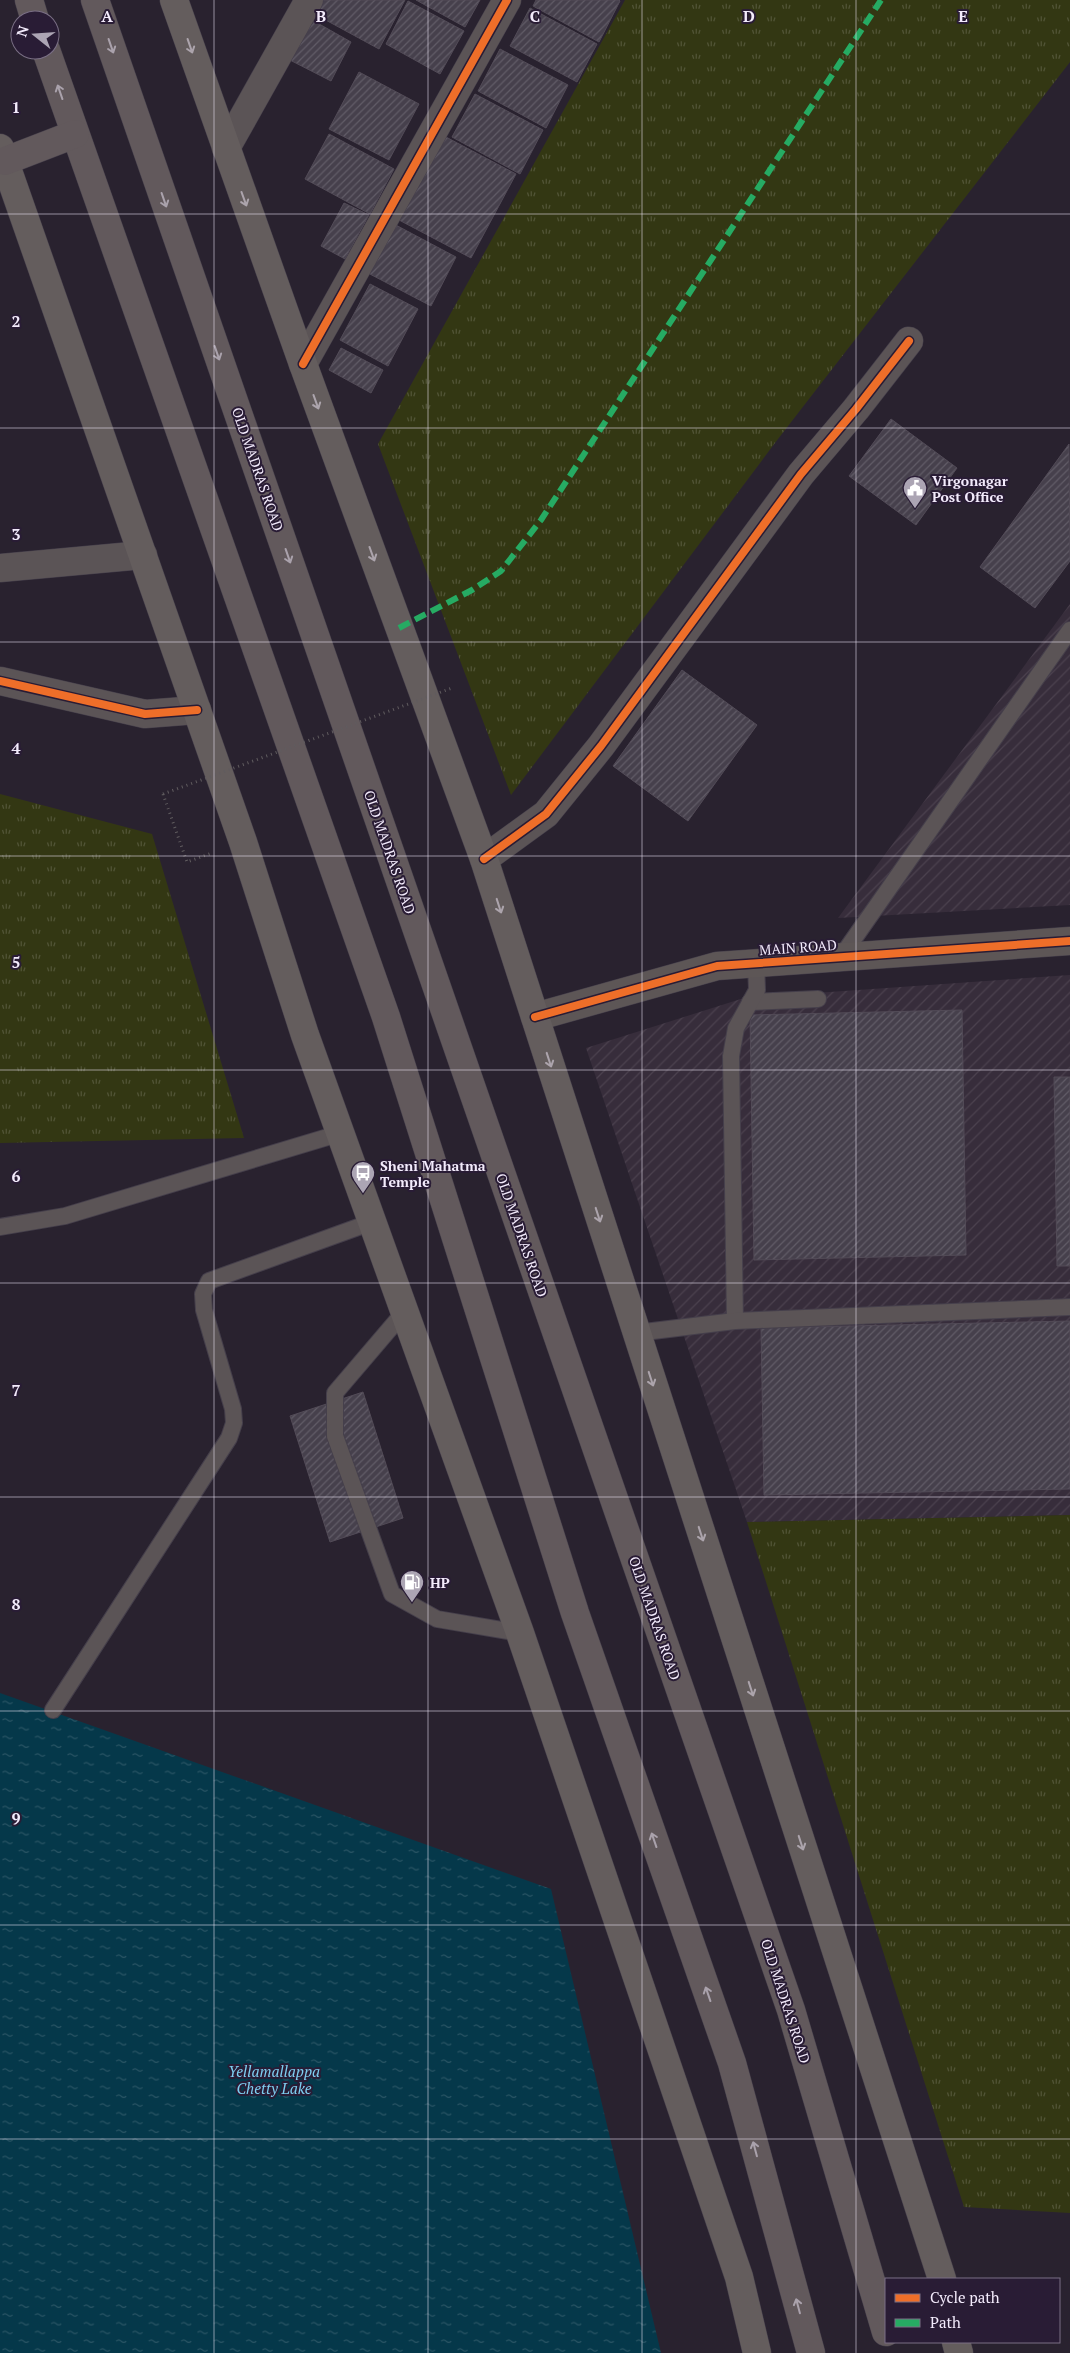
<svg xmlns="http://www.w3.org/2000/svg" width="1070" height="2353" viewBox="0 0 1070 2353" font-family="'PT Serif',serif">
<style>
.industrial{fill:url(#industrial-furrows)}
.grass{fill:url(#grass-tufts)}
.water{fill:url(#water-ripples)}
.building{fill:url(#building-hatch);stroke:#524b57}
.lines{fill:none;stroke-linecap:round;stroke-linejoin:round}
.lane-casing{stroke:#453f4b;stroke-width:18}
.street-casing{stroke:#453f4b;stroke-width:29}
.secondary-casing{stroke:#453f4b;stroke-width:29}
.primary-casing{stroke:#453f4b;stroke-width:29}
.highway-casing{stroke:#453f4b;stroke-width:29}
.path{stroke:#605c5f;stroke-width:3;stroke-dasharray:1 4;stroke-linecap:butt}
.lane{stroke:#5b5456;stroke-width:16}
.street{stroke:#5b5456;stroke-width:28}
.secondary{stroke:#5d5656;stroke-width:28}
.primary{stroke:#645d5d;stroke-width:28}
.highway{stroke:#62595c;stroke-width:28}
.path-bridge{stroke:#605c5f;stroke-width:3;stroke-dasharray:1 4;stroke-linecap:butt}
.quiet{stroke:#26ab63;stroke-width:6;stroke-dasharray:12 6;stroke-linecap:butt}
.cycleway-casing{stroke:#291c35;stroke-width:11}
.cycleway{stroke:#ee6e29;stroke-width:8}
.oneway{stroke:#aaa2ac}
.oneway2{stroke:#aca4ac}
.grid{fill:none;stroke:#f3ebfc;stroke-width:1;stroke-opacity:0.55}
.labels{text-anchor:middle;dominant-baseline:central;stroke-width:4;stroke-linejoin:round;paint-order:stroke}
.street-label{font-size:14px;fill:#f3ebfc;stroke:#291c35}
.poi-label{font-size:14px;font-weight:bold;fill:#f3ebfc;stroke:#291c35;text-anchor:start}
.water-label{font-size:15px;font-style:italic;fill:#7ecff1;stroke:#291c35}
.grid-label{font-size:16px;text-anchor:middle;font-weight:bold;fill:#f3ebfc;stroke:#291c35;stroke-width:4;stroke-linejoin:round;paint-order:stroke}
</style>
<defs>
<pattern id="industrial-furrows" width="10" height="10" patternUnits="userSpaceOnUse" patternTransform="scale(1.25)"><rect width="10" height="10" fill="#372d3b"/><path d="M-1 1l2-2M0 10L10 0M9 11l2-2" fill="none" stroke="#4b414e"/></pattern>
<pattern id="grass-tufts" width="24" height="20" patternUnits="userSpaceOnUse" patternTransform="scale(1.25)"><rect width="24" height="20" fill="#333713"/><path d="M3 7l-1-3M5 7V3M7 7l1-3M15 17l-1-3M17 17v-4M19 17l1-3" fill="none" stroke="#515436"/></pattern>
<pattern id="water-ripples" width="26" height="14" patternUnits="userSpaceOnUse" patternTransform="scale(1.25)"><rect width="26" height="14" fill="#05384a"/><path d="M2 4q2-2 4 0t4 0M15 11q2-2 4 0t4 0" fill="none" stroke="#2a5565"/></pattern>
<pattern id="building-hatch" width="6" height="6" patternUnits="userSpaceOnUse" patternTransform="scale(1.25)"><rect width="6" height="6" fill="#46404c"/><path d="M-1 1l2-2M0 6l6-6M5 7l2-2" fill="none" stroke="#615c67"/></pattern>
</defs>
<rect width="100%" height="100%" fill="#29222f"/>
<g class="industrial">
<path d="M1070,604v301l-232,13z"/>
<path d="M1070,975v540l-323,7 -161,-474 158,-50z"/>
</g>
<g class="grass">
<path d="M625,0h445v62l-292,377 -267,356 -133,-351z"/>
<path d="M0,794l152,40 92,304 -244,5z"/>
<path d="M1070,1515v698l-106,-6 -217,-685z"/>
</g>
<path class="water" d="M0,1693l551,196 110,464h-661z"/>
<g class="building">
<path d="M318,0h87l-26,49 -68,-37z"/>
<path d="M416,0h64l-15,27z"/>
<path d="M536,0h83l1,1 -21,41 -66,-36z"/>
<path d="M408,1l56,30 -24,43 -54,-30z"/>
<path d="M530,8l67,36 -20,38 -67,-36z"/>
<path d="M305,16l46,26 -20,39 -47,-24z"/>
<path d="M500,49l68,36 -22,43 -68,-37z"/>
<path d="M359,72l60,32 -30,56 -60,-31z"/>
<path d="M475,94l68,36 -23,44 -68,-37z"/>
<path d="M329,134l65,35 -24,45 -65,-35z"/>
<path d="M444,136l72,38 -45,84 -72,-38z"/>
<path d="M344,203l25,12 -24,44 -24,-13z"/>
<path d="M392,223l64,34 -25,49 -65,-34z"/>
<path d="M370,284l48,25 -30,57 -48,-26z"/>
<path d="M341,348l42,22 -12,23 -42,-23z"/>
<path d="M891,419l66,49 -41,57 -67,-49z"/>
<path d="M1069,444l1,117 -35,47 -55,-41z"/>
<path d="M682,670l75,55 -69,96 -75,-55z"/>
<path d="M962,1010l4,245 -212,5 -4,-245z"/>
<path d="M1054,1077h16v189h-13z"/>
<path d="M1070,1321v168l-306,6 -3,-167z"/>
<path d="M363,1392l40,126 -73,24 -40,-126z"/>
</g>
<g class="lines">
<g class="lane-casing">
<g id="lane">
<path d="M841,957l229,-327"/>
<path d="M750,1002l68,-3"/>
<path d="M0,1227l65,-11 276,-83"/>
<path d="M405,1311l-70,82v43l57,158 45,25 83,14"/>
<path d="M735,1321l-4,-265 5,-28 21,-38 -1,-27"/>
<path d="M636,1333l99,-12 335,-14"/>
<path d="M53,1710l176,-272 5,-15 -1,-14 -29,-99 -1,-16 6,-13 163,-59"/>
</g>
</g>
<g class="street-casing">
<g id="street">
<path d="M226,148l83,-148"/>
<path d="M303,364l204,-364"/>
<path d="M0,568l143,-13"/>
<path d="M0,681l145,33 52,-4"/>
<path d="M484,859l62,-45 55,-68 200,-272 55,-65 53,-68"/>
</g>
</g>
<g class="secondary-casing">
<path id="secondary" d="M535,1017l182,-51 353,-25"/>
</g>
<g class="primary-casing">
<g id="primary">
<path d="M174,0l129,364 181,495 458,1420"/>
<path d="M0,148l243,694 62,193 215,598 219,644 18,76"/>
<path d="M956,2342l3,11"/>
</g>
</g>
<g class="highway-casing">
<g id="highway">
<path d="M29,0l6,20"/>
<path d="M95,0l696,2010 95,322"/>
<path d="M46,50l340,967 189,596 157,450 79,290"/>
<path d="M5,161l70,-27"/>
</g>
</g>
<path class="path" d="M163,794l24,68 25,-9"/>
<use href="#lane" class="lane"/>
<use href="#street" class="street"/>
<use href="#secondary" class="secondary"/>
<use href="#primary" class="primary"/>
<use href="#highway" class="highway"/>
<path class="path-bridge" d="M163,794l289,-106"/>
<path class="quiet" d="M399,628l73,-38 29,-19 40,-51 340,-520"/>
<g class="cycleway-casing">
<g id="cycleway">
<path d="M303,364l204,-364"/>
<path d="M0,681l145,33 52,-4"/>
<path d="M484,859l62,-45 55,-68 200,-272 55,-65 53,-68"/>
<path d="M535,1017l182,-51 353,-25"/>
</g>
</g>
<use href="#cycleway" class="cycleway"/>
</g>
<defs><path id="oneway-shaft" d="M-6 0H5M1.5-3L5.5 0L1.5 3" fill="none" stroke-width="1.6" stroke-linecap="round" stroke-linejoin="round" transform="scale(1.25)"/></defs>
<g class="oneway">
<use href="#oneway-shaft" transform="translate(111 46) rotate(71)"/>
<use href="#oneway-shaft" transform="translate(60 92) rotate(-109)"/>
<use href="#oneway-shaft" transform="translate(164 200) rotate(71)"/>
<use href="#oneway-shaft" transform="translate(217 353) rotate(71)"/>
<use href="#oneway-shaft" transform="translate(288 556) rotate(71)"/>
<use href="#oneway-shaft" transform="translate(654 1840) rotate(-109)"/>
<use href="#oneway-shaft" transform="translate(708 1994) rotate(-109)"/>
<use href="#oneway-shaft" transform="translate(755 2149) rotate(-105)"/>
<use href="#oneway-shaft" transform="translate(798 2306) rotate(-105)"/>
</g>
<g class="oneway2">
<use href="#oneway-shaft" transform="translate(190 46) rotate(71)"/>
<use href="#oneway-shaft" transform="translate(244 199) rotate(70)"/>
<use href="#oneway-shaft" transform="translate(316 402) rotate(70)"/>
<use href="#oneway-shaft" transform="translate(372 554) rotate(70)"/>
<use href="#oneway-shaft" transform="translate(499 906) rotate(72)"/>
<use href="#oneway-shaft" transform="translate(549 1060) rotate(72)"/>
<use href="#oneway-shaft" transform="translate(598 1215) rotate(72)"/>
<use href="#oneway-shaft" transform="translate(651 1379) rotate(72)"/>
<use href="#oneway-shaft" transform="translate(701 1534) rotate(72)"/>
<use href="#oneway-shaft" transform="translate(751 1689) rotate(72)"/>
<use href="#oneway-shaft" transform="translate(801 1843) rotate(72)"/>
</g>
<path class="grid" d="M214,0v2353M428,0v2353M642,0v2353M856,0v2353M0,214h1070M0,428h1070M0,642h1070M0,856h1070M0,1070h1070M0,1283h1070M0,1497h1070M0,1711h1070M0,1925h1070M0,2139h1070"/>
<defs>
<g id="civic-pin" transform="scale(1.25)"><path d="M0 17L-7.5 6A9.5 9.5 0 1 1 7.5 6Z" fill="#aca5b4" stroke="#291c35"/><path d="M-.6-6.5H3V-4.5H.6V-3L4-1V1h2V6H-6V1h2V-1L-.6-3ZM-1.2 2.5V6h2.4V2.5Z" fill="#fff"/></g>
<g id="bus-pin" transform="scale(1.25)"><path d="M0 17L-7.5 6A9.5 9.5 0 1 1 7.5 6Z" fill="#aca5b4" stroke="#291c35"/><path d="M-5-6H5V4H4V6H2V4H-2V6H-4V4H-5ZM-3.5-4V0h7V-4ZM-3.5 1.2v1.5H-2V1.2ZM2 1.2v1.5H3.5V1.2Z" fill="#fff"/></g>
<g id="fuel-pin" transform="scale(1.25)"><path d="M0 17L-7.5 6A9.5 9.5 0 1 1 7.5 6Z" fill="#aca5b4" stroke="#291c35"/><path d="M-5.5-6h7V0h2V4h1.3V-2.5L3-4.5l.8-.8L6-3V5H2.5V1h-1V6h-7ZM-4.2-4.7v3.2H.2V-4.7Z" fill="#fff"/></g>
</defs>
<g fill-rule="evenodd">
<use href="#civic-pin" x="915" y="488"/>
<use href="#bus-pin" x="363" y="1173"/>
<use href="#fuel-pin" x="412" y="1582"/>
</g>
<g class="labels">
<g class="street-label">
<text transform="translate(258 469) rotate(71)">OLD MADRAS ROAD</text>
<text transform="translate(390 852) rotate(71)">OLD MADRAS ROAD</text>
<text transform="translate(798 947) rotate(-4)">MAIN ROAD</text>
<text transform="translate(522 1235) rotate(71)">OLD MADRAS ROAD</text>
<text transform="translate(655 1618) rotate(71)">OLD MADRAS ROAD</text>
<text transform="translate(786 2001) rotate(72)">OLD MADRAS ROAD</text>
</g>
<g class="poi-label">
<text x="932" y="480">Virgonagar<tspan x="932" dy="16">Post Office</tspan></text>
<text x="380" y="1165">Sheni Mahatma<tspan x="380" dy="16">Temple</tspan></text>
<text x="430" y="1582">HP</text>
</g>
<g class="water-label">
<text x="274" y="2071">Yellamallappa<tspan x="274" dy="17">Chetty Lake</tspan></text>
</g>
</g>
<g class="grid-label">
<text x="107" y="22">A</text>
<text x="321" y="22">B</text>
<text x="535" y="22">C</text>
<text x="749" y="22">D</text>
<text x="963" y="22">E</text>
<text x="16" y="113">1</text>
<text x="16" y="327">2</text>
<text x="16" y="540">3</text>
<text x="16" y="754">4</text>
<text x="16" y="968">5</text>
<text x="16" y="1182">6</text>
<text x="16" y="1396">7</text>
<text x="16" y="1610">8</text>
<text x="16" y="1824">9</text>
</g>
<rect x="885" y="2278" width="175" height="65" fill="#291c35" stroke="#7a6f85"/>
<rect x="895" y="2294" width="25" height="8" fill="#ee6e29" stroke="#7a6f85"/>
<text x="930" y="2303" font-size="15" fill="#f3ebfc">Cycle path</text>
<rect x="895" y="2319" width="25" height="8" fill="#26ab63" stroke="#7a6f85"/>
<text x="930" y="2328" font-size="15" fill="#f3ebfc">Path</text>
<g transform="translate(35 35) rotate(287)"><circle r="24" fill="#291c35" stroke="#7a6f85"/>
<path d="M0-4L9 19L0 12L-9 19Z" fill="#aca5b4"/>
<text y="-8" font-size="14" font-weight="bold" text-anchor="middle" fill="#f3ebfc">N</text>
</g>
</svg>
